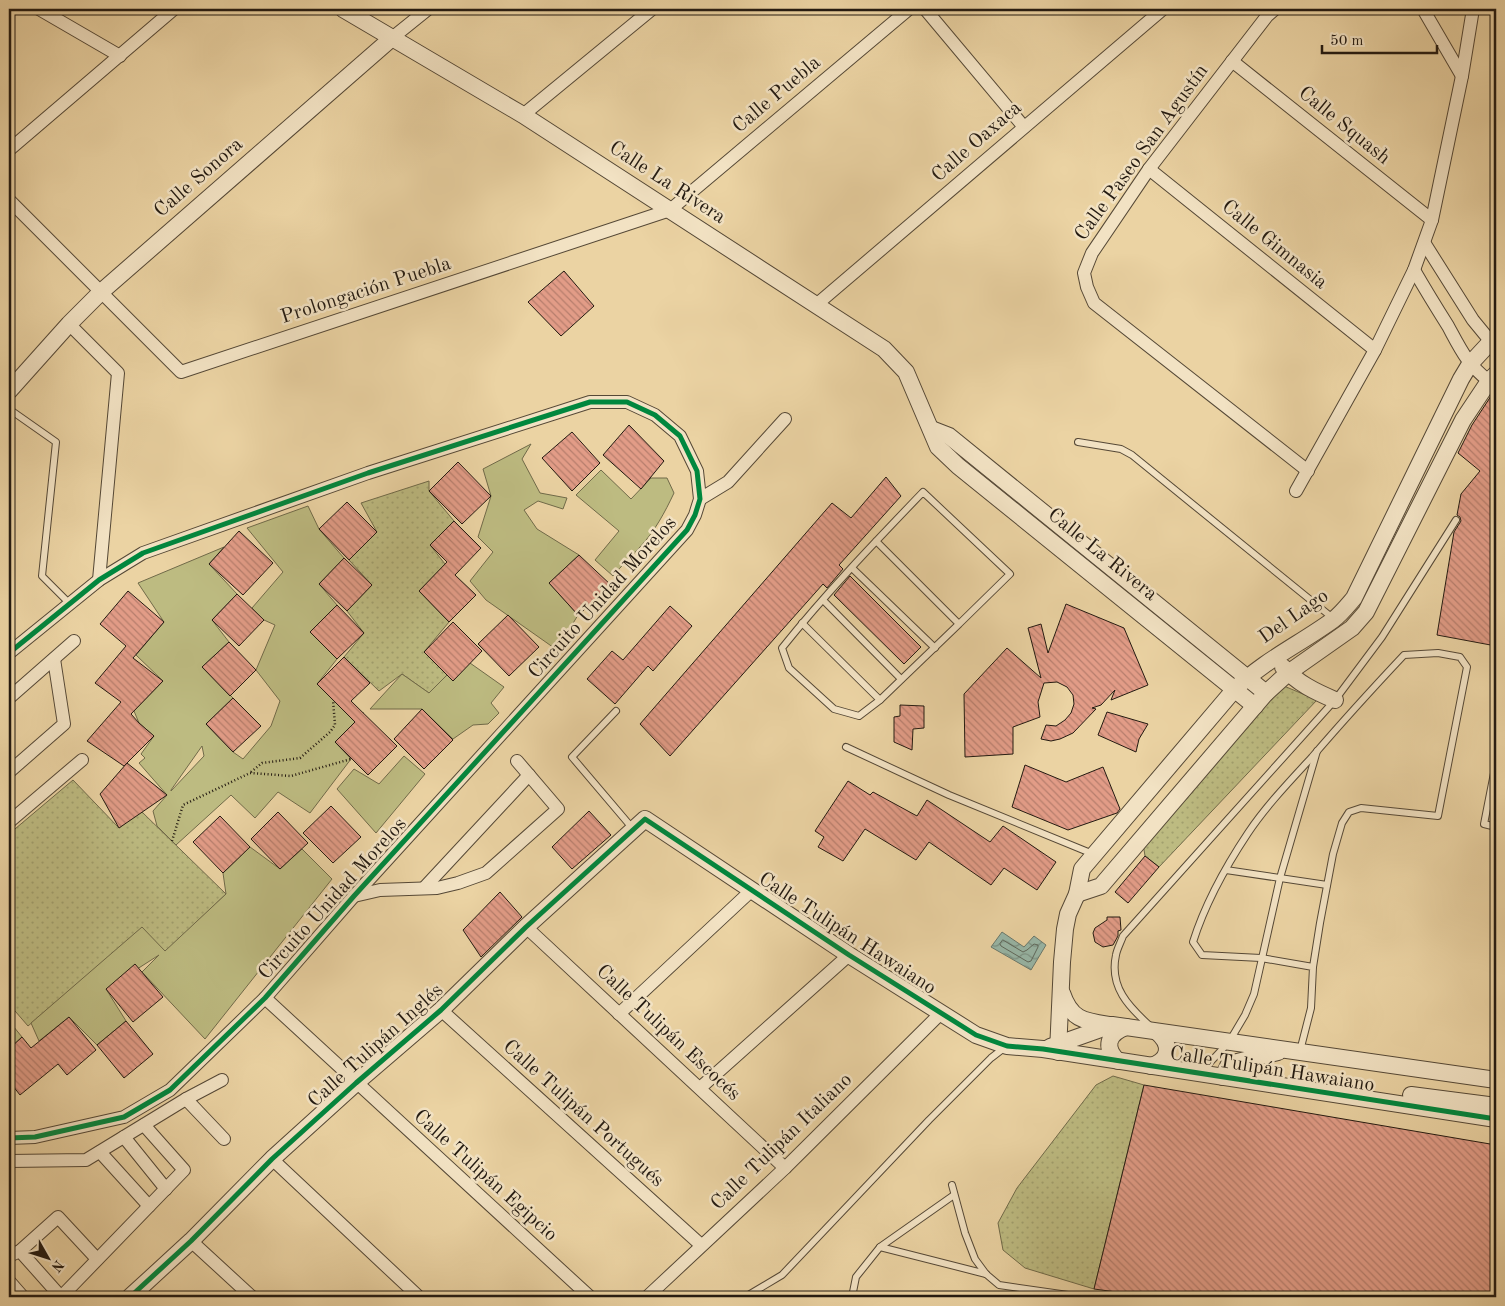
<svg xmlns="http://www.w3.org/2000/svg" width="1505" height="1306" viewBox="0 0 1505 1306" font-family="'Old Standard TT',serif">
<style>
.grass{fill:url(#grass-dots);stroke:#706a49}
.garden{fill:#bdbb81;stroke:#706a49;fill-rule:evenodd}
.water{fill:url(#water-waves);stroke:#69786c}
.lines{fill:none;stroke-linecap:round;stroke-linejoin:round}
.shore{stroke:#5e685c;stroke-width:1}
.building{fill:url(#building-back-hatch);stroke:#231a11}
.service-casing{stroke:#554836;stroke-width:8}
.minor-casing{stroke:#554836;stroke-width:14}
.tertiary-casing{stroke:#554836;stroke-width:18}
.path{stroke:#231a11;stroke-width:2.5;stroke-dasharray:1 2.5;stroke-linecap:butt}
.service{stroke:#f2e2c3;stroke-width:6}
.minor{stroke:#f2e2c3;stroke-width:12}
.tertiary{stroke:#f2e2c3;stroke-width:16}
.cycleway-casing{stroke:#f2e2c3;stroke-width:8}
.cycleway{stroke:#00873e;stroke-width:5}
.labels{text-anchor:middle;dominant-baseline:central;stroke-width:5;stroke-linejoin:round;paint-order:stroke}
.street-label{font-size:20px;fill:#231a11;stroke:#f2e2c3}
</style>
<defs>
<pattern id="grass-dots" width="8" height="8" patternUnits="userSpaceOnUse" patternTransform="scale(1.25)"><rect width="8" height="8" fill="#bdbb81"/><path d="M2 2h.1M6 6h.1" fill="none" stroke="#a2a06e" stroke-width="1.8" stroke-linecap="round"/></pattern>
<pattern id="water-waves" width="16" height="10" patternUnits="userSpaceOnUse" patternTransform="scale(1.25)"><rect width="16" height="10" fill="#98b7a8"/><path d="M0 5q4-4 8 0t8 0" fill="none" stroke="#7c9487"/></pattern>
<pattern id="building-back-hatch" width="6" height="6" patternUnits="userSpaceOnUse" patternTransform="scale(1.25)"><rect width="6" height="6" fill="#e29c87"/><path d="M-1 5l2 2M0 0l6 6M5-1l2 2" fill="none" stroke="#b77e6d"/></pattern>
</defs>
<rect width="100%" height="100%" fill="#ebd3a3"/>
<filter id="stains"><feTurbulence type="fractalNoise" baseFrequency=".004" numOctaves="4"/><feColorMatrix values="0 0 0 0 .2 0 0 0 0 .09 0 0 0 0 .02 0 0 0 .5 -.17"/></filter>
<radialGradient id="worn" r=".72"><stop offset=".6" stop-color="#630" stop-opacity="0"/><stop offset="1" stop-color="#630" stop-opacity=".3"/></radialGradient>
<g class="grass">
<path d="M429,481v10l25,30 -24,24 15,19 -26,27 30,31 -25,30 23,23 -18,18 -27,-19 -23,17 -35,-34 20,-24 -17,-22 25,-26 -23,-25 28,-28 -16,-29z"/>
<path d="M1284,686l33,14 -158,167 -14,-11 -3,-19z"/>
<path d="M73,780l46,48 22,-17 85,83 -61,58 -23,-24 -114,98 -19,-22v-170z"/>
<path d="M1113,1076l31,9 -50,204 -69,-21 -22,-18 -5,-27 19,-35 79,-103z"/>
</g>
<g class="garden">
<path d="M531,444l-9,15 18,34 27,5 -4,11 -25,-8 -14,9 13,19 42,26 -30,28 29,32 -21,35 -71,-50 -16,-19 23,-29 -15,-15 13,-41 -8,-27z"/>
<path d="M601,470l30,29 20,-21h16l7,15c-9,19 -19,38 -34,54 -9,10 -18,18 -27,29l-18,-16 24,-29 -43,-36z"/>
<path d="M308,506l11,23 25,29 -25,26 18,21 -27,27 27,27 -20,25 26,26 21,3 -29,29 16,17 -41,54 -32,-21 -23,26 -24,-23 -55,50 -19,-19 -4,-15 14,-16 -28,-32 6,-5 -4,-4 13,-18 -15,-13 -5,-12 29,-30 -27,-26 28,-33 -26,-39 86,-36 -15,17 28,30 -25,26 17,22 -27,25 31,31 -27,26 27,28 10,7 28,-33 9,-25 -24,-31 19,-45 -11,-5 -12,-12 31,-36 -36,-44zM202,746l2,10 -33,35v-1z"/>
<path d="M470,663l34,24 -13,16 8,10 -11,11 -15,1 -20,14 -31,-30h-52l32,-35 27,19 18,-18z"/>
<path d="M404,756l21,18 -49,59 -39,-44 17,-20 25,15z"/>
<path d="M250,847l30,22 22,-20 30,30 -127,160 -63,-67 17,-17 -53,34 20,32 -29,24 -28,-28 -30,24 -8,-18 111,-96 23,24 61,-57 -3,-21z"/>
<path d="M9,1021l13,16 -13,12z"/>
</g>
<path class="water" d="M1002,932l22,15 10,-11 12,9 -15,25 -40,-23z"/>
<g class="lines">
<path class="shore" d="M1003,940l20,12 4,-2 7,-6 4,1v2l-7,14 -3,1 -27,-16 -1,-2z"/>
</g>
<g class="building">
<path d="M564,271l30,35 -33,30 -33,-34z"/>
<path d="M1493,393l3,3v250l-59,-11 17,-103 7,-11 -1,-4 -3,-2 4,-21 19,-23 -22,-18 14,-28z"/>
<path d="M629,425l35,36 -23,28 -38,-34z"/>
<path d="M572,432l28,31 -28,28 -30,-33z"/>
<path d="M458,462l33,34 -29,28 -33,-33z"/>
<path d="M886,477l15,19 -62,69 4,4 -16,19 -4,-4 -153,172 -30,-32 192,-221 19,15z"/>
<path d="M347,502l30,30 -28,28 -30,-31z"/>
<path d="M454,521l27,27 -26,27 21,20 -27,27 -30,-31 28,-29 -17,-17z"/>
<path d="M239,531l34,32 -30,32 -34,-31z"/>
<path d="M579,555l33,31 -34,29 -29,-32z"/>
<path d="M344,558l28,27 -25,26 -28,-27z"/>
<path d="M850,576l71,71 -17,17 -70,-69z"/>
<path d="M128,591l36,31 -31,36 30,23 -32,33 8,9 15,13 -30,30 -37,-25 34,-39 -26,-19 31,-37 -26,-22z"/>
<path d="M237,594l27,26 -25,26 -27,-26z"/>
<path d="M1066,604l58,24 24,57 -37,15 4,-10 -14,15 -9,3 4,1 -23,24 -13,6 -9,2 -10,-2 5,-14 10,1 9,-6 6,-7 3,-9 -1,-9 -6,-8 -10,-5 -13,1 -6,19 2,15 -27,10v27l-48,3 -1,-63 43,-46 34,30 -13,-50 13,-4 7,29z"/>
<path d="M337,605l27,28 -27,26 -27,-27z"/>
<path d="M670,606l22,20 -39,45 -5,-5 -33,38 -28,-25 25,-28 11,9z"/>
<path d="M508,615l31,32 -30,29 -31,-32z"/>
<path d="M453,622l29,29 -29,30 -29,-29z"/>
<path d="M229,642l27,28 -26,26 -28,-29z"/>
<path d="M344,657l26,26 -19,18 46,45 -29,29 -33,-33 20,-20 -38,-38z"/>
<path d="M233,698l28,28 -28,26 -27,-28z"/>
<path d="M900,705l24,1v22l-11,1 -1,21 -18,-8v-25l6,-1z"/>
<path d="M422,709l31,31 -29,29 -30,-30z"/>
<path d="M1107,712l41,12 -9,15 -3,13 -38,-17z"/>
<path d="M127,763l40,32 -48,33 -19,-34z"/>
<path d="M1025,765l41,17 37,-15 17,42 -3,4 -49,17 -56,-23z"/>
<path d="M848,781l22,14 3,-3 44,24 10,-16 63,42 13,-16 53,36 -19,28 -33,-22 -13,17 -62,-43 -13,18 -51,-31 -22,32 -25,-14 6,-10 -9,-6z"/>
<path d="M331,806l30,31 -28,26 -30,-30z"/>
<path d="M589,811l22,24 -39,34 -20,-22z"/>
<path d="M278,812l30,31 -28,26 -29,-30z"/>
<path d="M220,816l30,31 -27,26 -30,-31z"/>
<path d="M1145,856l14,11 -31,36 -13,-11z"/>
<path d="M500,892l22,25 -41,40 -18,-27z"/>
<path d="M1107,917h13l1,13 -3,1v5l-5,9 -10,2 -8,-5 -2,-9 2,-5 12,-8z"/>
<path d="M135,964l28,33 -30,25 -27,-33z"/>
<path d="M69,1017l27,33 -29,25 -9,-11 -38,31 -11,-14v-32l13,-12 9,11z"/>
<path d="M126,1021l27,33 -29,24 -27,-33z"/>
<path d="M1144,1085l352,60v152h-342l-60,-8z"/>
</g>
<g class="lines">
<g class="service-casing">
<g id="service">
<path d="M9,409l47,33 -14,134 27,27"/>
<path d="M1078,442l43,7 11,6 202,164"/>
<path d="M876,541l83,83 51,-50 -87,-82c-48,50 -97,101 -141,156l7,20 45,41 25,7 21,-16 79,-76"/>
<path d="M852,568l83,80"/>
<path d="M823,600l78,79"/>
<path d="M802,623l78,77"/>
<path d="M616,711l-44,46 62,73"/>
<path d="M846,747l103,48 144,59"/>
<path d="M1496,763l-12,61 12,3"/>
<path d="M1226,870l101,15"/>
<path d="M1150,1026c-21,-19 -41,-39 -34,-71 1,-6 5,-13 7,-19l212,-236 47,-63 74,-117"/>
<path d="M1300,1051l11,-43 2,-41 7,-44 13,-69 9,-31 7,-11 12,-4 77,8 29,-149 -7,-10 -22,-4 -34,2c-31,33 -62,67 -92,102 -22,24 -46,49 -64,76 -22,33 -43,71 -55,109l9,13 59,3 52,9"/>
<path d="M1202,1071l27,-29 16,-27 9,-21 26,-116 37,-127"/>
<path d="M952,1185l13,48 10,26 11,15 13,11 83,12"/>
<path d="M880,1247l74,-52"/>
<path d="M745,1297l37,-22 147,-155 62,-62 13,-10"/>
<path d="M852,1297l4,-20 24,-30 106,27"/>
</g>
</g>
<g class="minor-casing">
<g id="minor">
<path d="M39,9l81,47"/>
<path d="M925,9l99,118"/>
<path d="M1275,9l-8,7 -118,153 -57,84 -8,20 3,14 7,16 214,168"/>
<path d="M1423,9l39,67"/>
<path d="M392,38l36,-29"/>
<path d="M1232,61l200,159"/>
<path d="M523,115l129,-106"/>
<path d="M9,150l165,-141"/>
<path d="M1149,169l226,181"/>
<path d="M9,200l172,172 489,-162 239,-201"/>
<path d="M1425,244l48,76 23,28"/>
<path d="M1414,270c11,19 22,37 34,56 13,24 19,38 41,55"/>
<path d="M816,305l347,-296"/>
<path d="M69,324l49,49 -19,207"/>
<path d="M1296,491l79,-141 39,-80 18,-50 30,-144 11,-67"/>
<path d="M700,499l28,-17 57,-63"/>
<path d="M9,653l90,-73 44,-27 225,-80 222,-71h37l28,13 25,21 17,35 3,28 -5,16 -8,15 -333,366 -89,102 -95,92 -46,27 -89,20 -26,1"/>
<path d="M9,698l65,-57"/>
<path d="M9,772l55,-48 -10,-65"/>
<path d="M9,822l73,-62"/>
<path d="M424,888l105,-113"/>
<path d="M354,896l26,-6 57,-2 21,-5 28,-10 72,-64 -41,-48"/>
<path d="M526,927l259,241"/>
<path d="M265,998l325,299"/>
<path d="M441,1010l260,235"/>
<path d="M619,1014l133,-124"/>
<path d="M700,1088l149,-133"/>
<path d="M186,1099l38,40"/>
<path d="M124,1137l42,52"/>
<path d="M100,1152l49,54"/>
<path d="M272,1159l147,138"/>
<path d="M9,1161l77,-1 100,-61 36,-19"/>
<path d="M191,1241l61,56"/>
<path d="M20,1251l41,46"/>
<path d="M9,1256l11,-5 38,-34 39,42"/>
<path d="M9,1281l14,16"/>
<path d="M61,1297l123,-127 -40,-45"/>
<path d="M647,1297l138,-129 156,-155"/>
</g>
</g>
<g class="tertiary-casing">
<g id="tertiary">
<path d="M343,9l180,106 361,234 22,23 32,75 20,19 297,240"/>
<path d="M9,391l60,-67 32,-32 291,-254"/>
<path d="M931,429l18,7 317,257"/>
<path d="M1283,667c14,16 33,25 52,33"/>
<path d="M1077,894l24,-8 165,-193 22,-20 64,-45 14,-16 97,-192 26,-39 7,-7"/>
<path d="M1062,993c9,27 22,28 48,32"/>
<path d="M1050,1047l62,-22 384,55"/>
<path d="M1058,1052l4,-90 3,-33 3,-15 9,-20 5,-25 152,-179c29,-29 66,-46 99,-70 8,-6 15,-15 21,-22l107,-219 9,-15 26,-28"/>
<path d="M1118,1061c-14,-13 -11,-27 8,-34"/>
<path d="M1151,1066c19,-6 21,-21 6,-34"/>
<path d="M1223,1077l6,-13 49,-12"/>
<path d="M1411,1095l85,11"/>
<path d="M130,1297l61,-56 81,-82 84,-76 85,-73 85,-83 119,-108 204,136 127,80 31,11 36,3 453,70"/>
</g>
</g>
<g class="path">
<path d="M251,772l11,-9 38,-5 30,-26 5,-7 -2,-25"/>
<path d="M172,841l11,-36 67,-32 41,3 60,-17"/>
</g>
<use href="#service" class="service"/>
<use href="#minor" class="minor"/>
<use href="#tertiary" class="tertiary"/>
<g class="cycleway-casing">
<g id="cycleway">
<path d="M9,653l90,-73 44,-27 225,-80 222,-71h37l28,13 25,21 17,35 3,28 -5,16 -8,15 -333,366 -89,102 -95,92 -46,27 -89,20 -26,1"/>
<path d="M130,1297l61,-56 81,-82 84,-76 85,-73 85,-83 119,-108 204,136 127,80 31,11 36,3 453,70"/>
</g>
</g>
<use href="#cycleway" class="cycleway"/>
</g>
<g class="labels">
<g class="street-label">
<text transform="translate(777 95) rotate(-40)">Calle Puebla</text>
<text transform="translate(1344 126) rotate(39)">Calle Squash</text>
<text transform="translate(977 142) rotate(-41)">Calle Oaxaca</text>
<text transform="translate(1142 153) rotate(-54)">Calle Paseo San Agustín</text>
<text transform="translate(199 178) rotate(-41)">Calle Sonora</text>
<text transform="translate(667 183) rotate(33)">Calle La Rivera</text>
<text transform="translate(1274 245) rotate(39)">Calle Gimnasia</text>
<text transform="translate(366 291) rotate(-18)">Prolongación Puebla</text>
<text transform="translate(1102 555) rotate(39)">Calle La Rivera</text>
<text transform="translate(603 598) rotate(-48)">Circuito Unidad Morelos</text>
<text transform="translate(1294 617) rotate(-35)">Del Lago</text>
<text transform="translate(333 899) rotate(-48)">Circuito Unidad Morelos</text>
<text transform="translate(847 934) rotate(33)">Calle Tulipán Hawaiano</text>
<text transform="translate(668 1033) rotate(43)">Calle Tulipán Escocés</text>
<text transform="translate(376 1046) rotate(-42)">Calle Tulipán Inglés</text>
<text transform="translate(1272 1070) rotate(9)">Calle Tulipán Hawaiano</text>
<text transform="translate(583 1114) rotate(42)">Calle Tulipán Portugués</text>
<text transform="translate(782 1142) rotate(-44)">Calle Tulipán Italiano</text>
<text transform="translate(485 1176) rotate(42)">Calle Tulipán Egipcio</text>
</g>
</g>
<rect width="1505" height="1306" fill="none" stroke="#ebd3a3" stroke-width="30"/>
<rect x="10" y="10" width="1485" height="1286" fill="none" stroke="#231a11" stroke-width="2.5"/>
<rect x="15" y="15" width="1475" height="1276" fill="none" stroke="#231a11"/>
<g transform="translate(48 1258) rotate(129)" stroke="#f2e2c3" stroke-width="4" paint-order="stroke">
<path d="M0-4L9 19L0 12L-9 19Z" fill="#231a11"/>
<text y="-8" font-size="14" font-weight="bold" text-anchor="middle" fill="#231a11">N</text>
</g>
<path d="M1322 45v8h115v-8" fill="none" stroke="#231a11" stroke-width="2.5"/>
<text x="1330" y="45" font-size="15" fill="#231a11" stroke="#f2e2c3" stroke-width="4" paint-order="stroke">50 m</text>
<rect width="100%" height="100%" filter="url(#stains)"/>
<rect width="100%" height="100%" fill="url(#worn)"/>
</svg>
